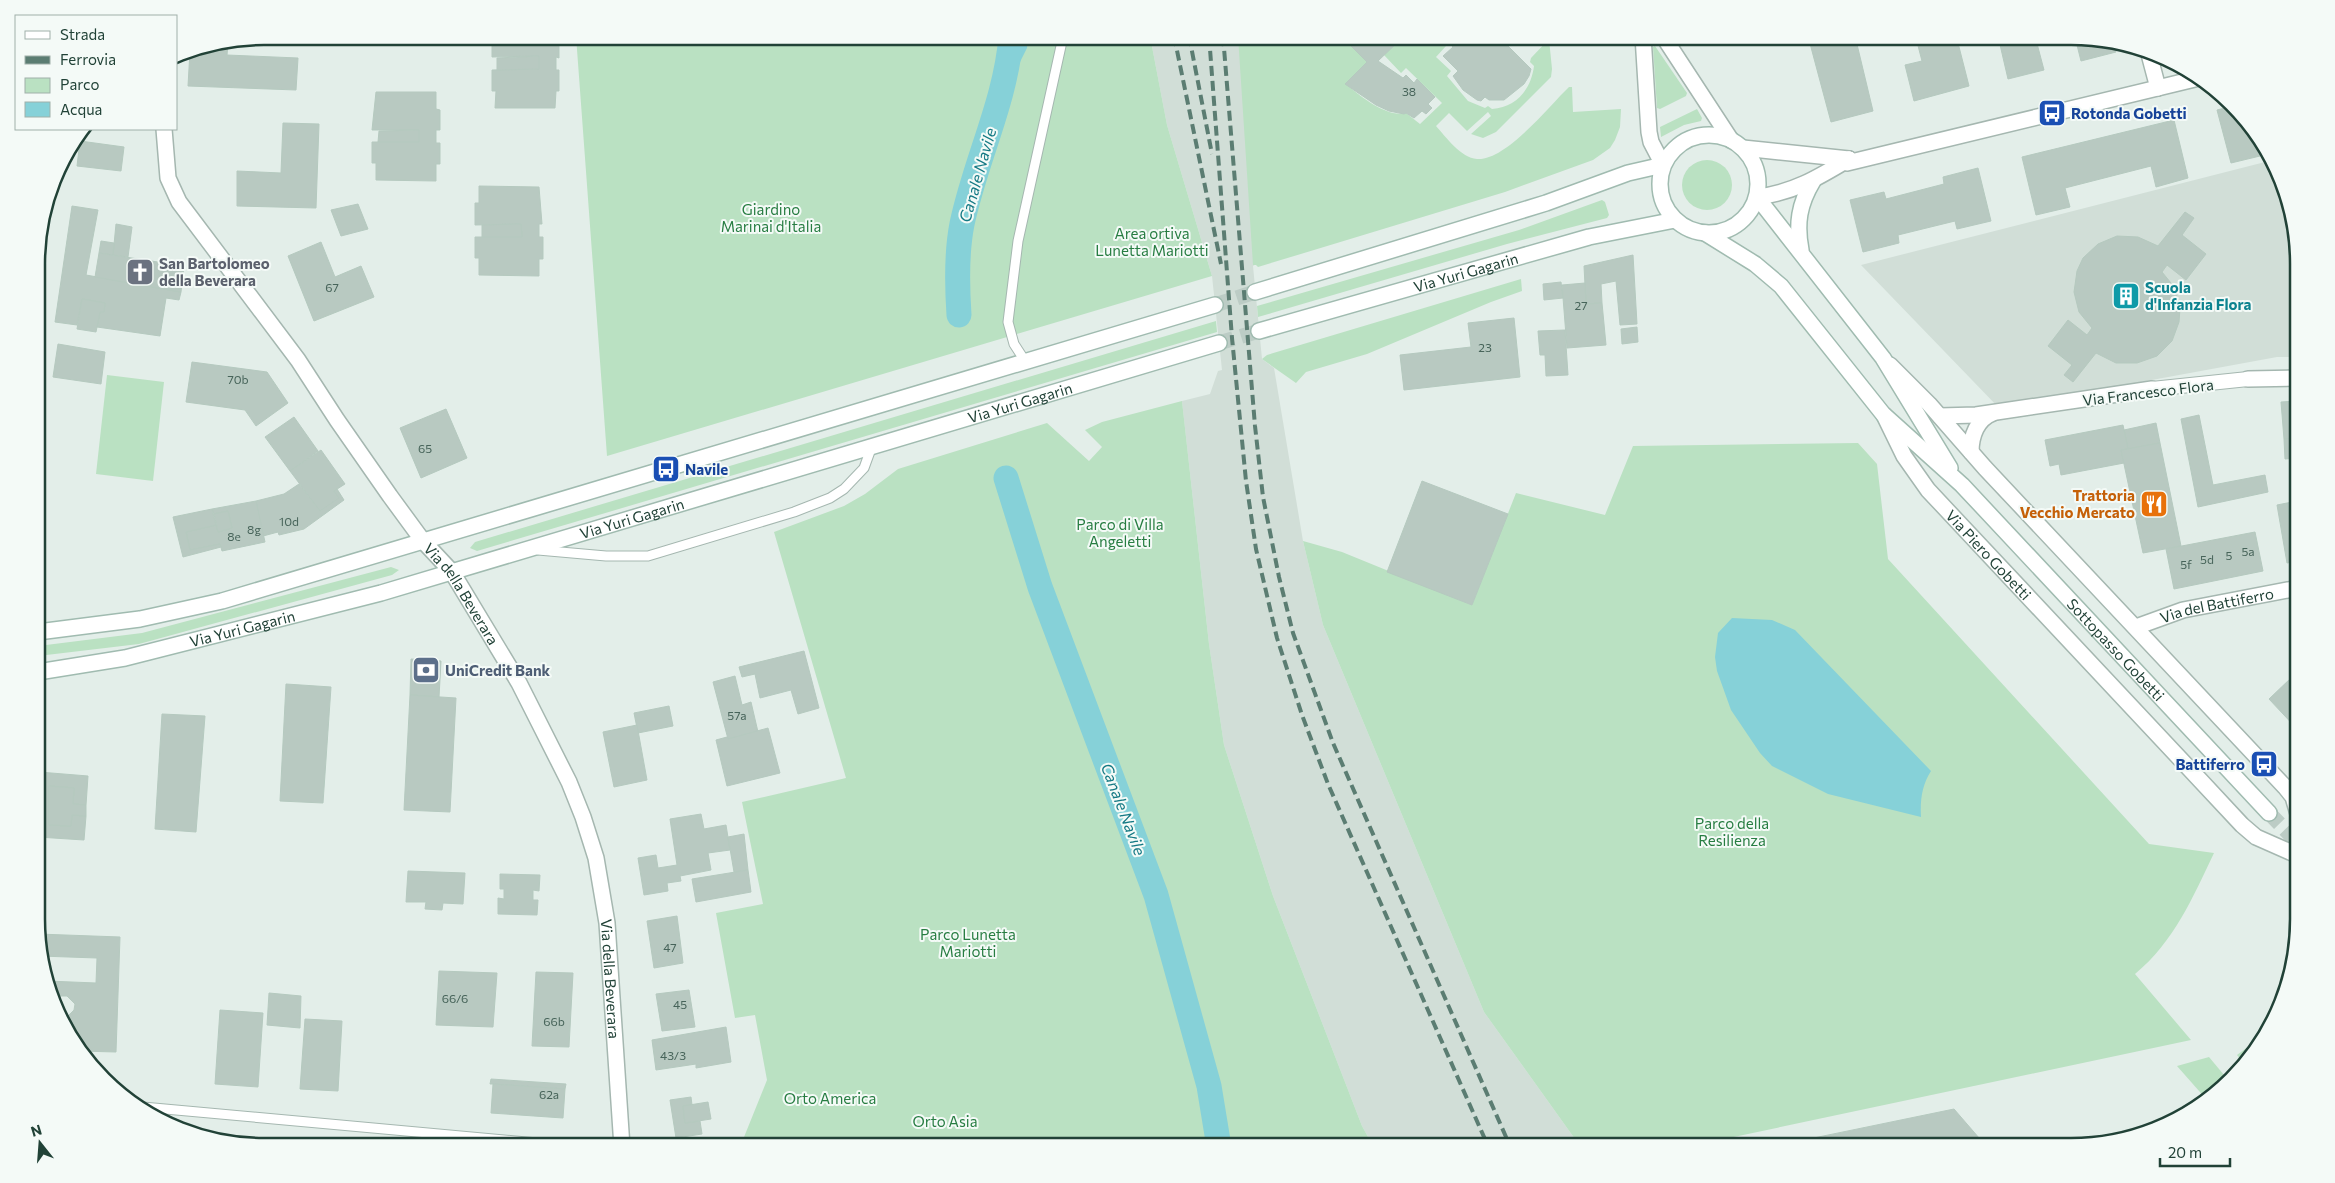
<svg xmlns="http://www.w3.org/2000/svg" width="2335" height="1183" viewBox="0 0 2335 1183" font-family="Commissioner,sans-serif">
<style>
.built{fill:#d1ded7}
.green{fill:#bae1c2}
.water{fill:#86d1d8}
.lines{fill:none;stroke-linecap:round;stroke-linejoin:round}
.canal{stroke:#86d1d8;stroke-width:25}
.building{fill:#b8c9c1;stroke:#b5c9bf}
.secondary-tunnel{stroke:#bcccc5;stroke-width:15;stroke-dasharray:15 8;stroke-linecap:butt}
.service-casing{stroke:#a5b7b0;stroke-width:11}
.pedestrian-casing{stroke:#a5b7b0;stroke-width:16}
.minor-casing{stroke:#a5b7b0;stroke-width:18}
.tertiary-casing{stroke:#a5b7b0;stroke-width:18}
.secondary-casing{stroke:#a0bbb0;stroke-width:18}
.service{stroke:#fff;stroke-width:9}
.pedestrian{stroke:#fff;stroke-width:14}
.minor{stroke:#fff;stroke-width:15}
.tertiary{stroke:#fff;stroke-width:15}
.secondary{stroke:#fff;stroke-width:15}
.rail{stroke:#5b7d72;stroke-width:4;stroke-dasharray:10 5;stroke-linecap:butt}
.labels{text-anchor:middle;dominant-baseline:central;stroke-width:4;stroke-linejoin:round;paint-order:stroke}
.number-label{font-size:12px;fill:#47645a}
.transit-label{font-size:15px;font-weight:bold;fill:#164399;stroke:#f4faf7;text-anchor:start}
.park-label{font-size:15px;fill:#277d42;stroke:#f4faf7}
.worship-label{font-size:15px;font-weight:bold;fill:#5b616d;stroke:#f4faf7;text-anchor:start}
.street-label{font-size:15px;fill:#214237;stroke:#f4faf7}
.culture-label{font-size:15px;font-weight:bold;fill:#0d838f;stroke:#f4faf7;text-anchor:start}
.food-label{font-size:15px;font-weight:bold;fill:#c56008;stroke:#f4faf7;text-anchor:end}
.service-label{font-size:15px;font-weight:bold;fill:#4e5e75;stroke:#f4faf7;text-anchor:start}
.water-label{font-size:16px;font-style:italic;fill:#147984;stroke:#f4faf7}
.rim{fill:none;stroke:#214237;stroke-width:2.5}
</style>
<rect width="100%" height="100%" fill="#e3eee9"/>
<g class="built">
<path d="M1150,36h97l9,228 -3,2 9,93 12,9 29,173 20,84 161,387 96,134h-207l-11,-20 -89,-230 -49,-151 -15,-101 -27,-243 28,-7 8,-23 4,-1 -10,-94 -45,-151z"/>
<path d="M2269,161l28,73v123h-20l-278,51 -138,-143z"/>
</g>
<g class="green">
<path d="M576,36h574l17,89 45,151 -605,180z"/>
<path d="M1238,36h108l4,9 17,17 -21,22c14,12 41,34 60,29l14,11 22,-21 -36,-35 -5,5 -17,-18 20,-19h42l-5,6 5,4 -10,11 15,14 -4,5 21,25 17,7 3,-2 4,3c24,-2 39,-19 42,-43l-4,-4 1,-4 18,-19 3,30 -1,8 -55,55 -13,6 -12,-4 20,-18 -3,-4 -21,19 -18,-18 -13,13c10,11 25,32 41,33 29,2 72,-53 92,-72h3l1,25 48,-3 -1,18 -5,13 -5,8 -17,12 -88,32 -247,75 -2,-2h-3z"/>
<path d="M1655,46l32,47 -1,3 -26,13 -3,-1 -4,-61z"/>
<path d="M1697,109l5,9 -1,3 -17,4 -23,12 -1,-10z"/>
<circle cx="1707" cy="185" r="25"/>
<path d="M1602,200l3,2 4,13 -2,3 -100,26 -249,73 -1,-11 262,-76z"/>
<path d="M1521,279l1,12 -31,11 -124,52 -61,18 -10,11 -34,-24 5,-4z"/>
<path d="M1216,321l1,11 -740,219 -7,-3 5,-6z"/>
<path d="M107,375l57,7 -11,99 -57,-7z"/>
<path d="M1182,401l27,243 15,101 49,151 89,230 11,20 -633,1 27,-67 -12,-65 -20,3 -19,-105 47,-9 -21,-102 104,-24 -72,-246 70,-26 21,-12 33,-25 149,-46 42,38 13,-14 -17,-17 17,-8z"/>
<path d="M1858,443l19,21 11,95 261,285 65,9c-21,44 -40,89 -79,121l56,66 -500,106h-111l-96,-134 -161,-387 -20,-84 39,11 130,53 44,-112 89,22 28,-69z"/>
<path d="M391,567l8,3 -7,5 -253,69 -101,12v-10l104,-13z"/>
<path d="M2257,1040l3,3 -15,22 -8,-10z"/>
<path d="M2209,1057l20,24 -22,19 -30,-34z"/>
</g>
<g class="water">
<path d="M999,36h29l-1,12 -7,14 -21,-6z"/>
<path d="M1732,618l40,2 23,10 136,141c-9,14 -11,29 -10,46l-93,-23 -56,-28 -12,-13 -29,-43 -14,-39 -2,-14 3,-24z"/>
</g>
<g class="lines">
<g class="canal">
<path d="M959,315c-2,-30 -3,-61 3,-91 13,-63 44,-123 49,-188"/>
<path d="M1006,478l34,109 116,308 53,191 10,61"/>
</g>
</g>
<g class="building">
<path d="M492,36h67v22l-3,-1v13h3v21h-3l-1,17h-60l1,-17h-4v-21l47,-1v-13l-47,1z"/>
<path d="M1354,36h44l3,3 -23,22 25,17 3,-3 8,8 3,-4 18,18 -7,7 4,4 -6,6 -4,-3 -8,7 -8,-5 -2,1 -15,-3 -13,-6 -31,-21 22,-22 -17,-17 6,-7z"/>
<path d="M1451,36h47l33,33 -2,7 -5,8 -20,16h-15l-4,-3 -4,4 -4,-1 -14,-10 -10,-14 5,-5 -15,-15 10,-9 -6,-6z"/>
<path d="M1808,36h47l18,75 -42,11z"/>
<path d="M1898,36h25l-7,2 1,2 -17,4z"/>
<path d="M1923,36h10l3,9 21,-6 12,47 -55,15 -9,-36 17,-4 -6,-23z"/>
<path d="M1933,36h23l1,3 -21,6z"/>
<path d="M1998,36h37l9,34 -36,9z"/>
<path d="M2075,37l39,9 2,6 -35,9z"/>
<path d="M228,43l-1,12 71,3 -2,32 -108,-4 2,-35z"/>
<path d="M539,56v13l-42,1v-12z"/>
<path d="M376,92h60v17l4,1v20h-4v13h4v21h-4v17l-60,-1v-17h-4v-21h47v-12h-47z"/>
<path d="M2233,106l22,25 5,25 -29,7 -14,-53z"/>
<path d="M2174,120l14,58 -32,9 -5,-21 -86,22 5,19 -34,8 -14,-58z"/>
<path d="M283,123l36,1 -3,84 -79,-2v-35l44,2z"/>
<path d="M419,130v12h-41l1,-11z"/>
<path d="M80,141l44,6 -3,24 -44,-5z"/>
<path d="M1978,168l13,53 -34,8 -2,-8 -57,14 1,8 -36,9 -13,-52 34,-8 2,7 58,-15 -1,-7z"/>
<path d="M479,186l60,1 3,37h-3v13h4v22h-4v17l-60,-1v-17h-4v-21h47l-1,-13 -46,1v-22h4z"/>
<path d="M358,204l10,25 -27,7 -10,-26z"/>
<path d="M72,206l26,4 -12,65 95,17 -2,8 -13,-2 -6,38 -63,-9 3,-15h4l1,-9 -23,-4 -5,26 -22,-3z"/>
<path d="M2185,212l9,6 -12,17 24,19 -20,26 -19,-15 -5,7 13,16 5,20 -1,14 -7,19 -15,15 -20,7h-21l-20,-10 -23,29 -9,-7 8,-10 -24,-19 20,-26 19,15 5,-7 -13,-16 -5,-20 3,-21 6,-13 15,-14 19,-8 21,1 20,9z"/>
<path d="M116,224l16,3 -4,30 -15,-2z"/>
<path d="M521,224l1,13h-40v-12z"/>
<path d="M43,225l-6,47v-24z"/>
<path d="M101,241l13,2 -1,12 -14,-2z"/>
<path d="M321,242l14,35 26,-11 13,31 -60,24 -26,-65z"/>
<path d="M99,253l85,13 -3,26 -86,-15z"/>
<path d="M1633,255l4,69 -17,1 -4,-44 -15,3 1,19 -16,1 -2,-38z"/>
<path d="M1561,282l2,16 -19,2 -1,-16z"/>
<path d="M1585,283l1,21 16,-1 4,42 -39,3 -5,-63z"/>
<path d="M82,299l23,4 -1,9h-4l-4,20 -19,-3z"/>
<path d="M1514,318l6,59 -116,13 -4,-35 71,-8 -3,-24z"/>
<path d="M1637,327l1,15 -16,2 -1,-15z"/>
<path d="M1565,330l3,45 -22,1 -1,-21h-5l-2,-24z"/>
<path d="M58,344l47,8 -4,32 -48,-7z"/>
<path d="M192,362l75,10 21,31 -32,23 -11,-16 -59,-8z"/>
<path d="M2297,401v37l-13,1 -3,-37z"/>
<path d="M446,409l21,49 -46,20 -21,-50z"/>
<path d="M2199,415l14,70 52,-10 3,17 -70,15 -17,-88z"/>
<path d="M294,417l24,34 -28,20 -25,-34z"/>
<path d="M2156,423l4,20 -32,6 -4,-19z"/>
<path d="M2123,425l5,24 -7,1 3,13 -63,12 -2,-11 -9,2 -5,-26z"/>
<path d="M2297,438v20l-12,1 -1,-20z"/>
<path d="M2160,443l21,103 -38,7 -22,-103z"/>
<path d="M321,450l24,34 -11,7 5,7 -19,13 -30,-40z"/>
<path d="M1422,481l86,33 -36,91 -85,-33z"/>
<path d="M299,484l21,27 19,-13 -5,-7 3,-2 7,11 -40,29 -25,6 -1,-3 -15,4 -7,-35 28,-7z"/>
<path d="M256,501l9,41 -43,9 -2,-7 -30,6 -4,-18 30,-7 2,7 14,-4 -4,-17 -14,3 -2,-5z"/>
<path d="M2298,501v45l-4,1 -7,-44z"/>
<path d="M2287,503l7,44 4,-1v15l-11,2 -10,-58z"/>
<path d="M212,509l4,16 -30,7 4,18 30,-6 1,3 -38,10 -10,-40z"/>
<path d="M228,511l4,17 -14,4 -4,-18z"/>
<path d="M2255,532l8,39 -89,18 -8,-40z"/>
<path d="M804,651l15,57 -21,6 -7,-24 -31,8 -5,-24 -13,3 -3,-10z"/>
<path d="M411,659l30,2 -2,36 -29,-2z"/>
<path d="M735,676l7,29 9,-3 7,30 -30,7 -15,-57z"/>
<path d="M2291,678l3,3 4,-3v52l-29,-31z"/>
<path d="M286,684l45,3 -8,116 -43,-2z"/>
<path d="M410,695l46,3 -6,114 -46,-2z"/>
<path d="M669,706l4,20 -35,7 -4,-20z"/>
<path d="M162,714l43,2 -9,116 -41,-3z"/>
<path d="M637,725l10,55 -33,7 -11,-55z"/>
<path d="M768,728l12,45 -53,13 -11,-46 11,-3 1,2z"/>
<path d="M39,772l49,4 -2,29 -13,-1 1,-16 -25,-2v39l22,1 1,-11 14,1 -2,24 -46,-3z"/>
<path d="M49,786l25,2 -1,16 13,1v11l-14,-1 -1,11 -22,-1z"/>
<path d="M701,814l3,15 22,-4 4,25 -22,3 3,17 -31,6 1,5 -14,2 1,8 -24,4 -6,-37 18,-3 2,13 19,-3 -7,-46z"/>
<path d="M744,834l4,36 -14,2 -6,-35z"/>
<path d="M748,870l3,22 -55,10 -4,-23z"/>
<path d="M408,871l57,2 -2,31 -20,-1 -1,7 -17,-1 1,-7h-20z"/>
<path d="M500,874l40,1 -1,16 -6,-1v10h5l-1,15 -39,-1v-16l6,1v-10h-4z"/>
<path d="M677,916l6,47 -29,5 -7,-47z"/>
<path d="M38,934l82,3 -4,115 -37,-1 -20,-34h8l7,-7 1,-6 -8,-8h-12l-4,3 -4,-18 49,2 1,-25 -57,-2z"/>
<path d="M439,971l58,2 -4,54 -57,-2z"/>
<path d="M536,972l37,1 -4,74 -37,-1z"/>
<path d="M689,990l6,37 -33,4 -6,-37z"/>
<path d="M269,993l32,3 -1,32 -33,-3z"/>
<path d="M220,1010l43,3 -5,74 -43,-3z"/>
<path d="M305,1019l37,2 -4,70 -38,-2z"/>
<path d="M726,1027l5,35 -35,6v-4l-40,6 -4,-30z"/>
<path d="M491,1079l75,5 -1,5 -72,-5h-3z"/>
<path d="M493,1084l72,5 -2,29 -72,-5z"/>
<path d="M691,1097l1,8 -9,1 2,17 15,-2 2,13 -26,4 -6,-38z"/>
<path d="M708,1102l3,17 -26,4 -2,-17z"/>
<path d="M1954,1109l32,37h-211z"/>
</g>
<g class="lines">
<g class="secondary-tunnel">
<path d="M1215,305l40,-13"/>
<path d="M1219,343l40,-12"/>
<path d="M2269,813l30,31"/>
</g>
<g class="service-casing">
<g id="service">
<path d="M1025,361l-11,-17 -6,-22 10,-81 43,-195v-10"/>
<path d="M538,550l68,6h42l146,-44 36,-14 14,-9 20,-21 8,-22"/>
<path d="M143,1107l438,40"/>
</g>
</g>
<g class="pedestrian-casing">
<path id="pedestrian" d="M2152,389l96,-10"/>
</g>
<g class="minor-casing">
<g id="minor">
<path d="M1643,36l6,96 2,10 12,23"/>
<path d="M1663,36l68,104"/>
<path d="M2149,54l9,34"/>
<path id="s1" d="M164,129l4,49 11,24 119,158 39,60 53,76 33,45 29,31 67,111 50,99 14,35 13,41 11,65 15,224"/>
<path d="M1890,365l39,39 56,64 300,319 8,10 5,17"/>
<path d="M2248,379l49,-1"/>
<path id="s2" d="M1884,415l20,41 24,34 272,290 42,45 14,12 43,19"/>
<path d="M1940,416l36,-1 176,-26"/>
<path d="M1971,452c0,-16 6,-33 22,-39"/>
<path id="s3" d="M2136,627l47,-17 115,-22"/>
</g>
</g>
<g class="tertiary-casing">
<g id="tertiary">
<path d="M1743,148l106,11"/>
<path d="M1849,159l-2,4 352,-85"/>
<path d="M1757,197c36,-4 62,-20 92,-38"/>
</g>
</g>
<g class="secondary-casing">
<g id="secondary">
<circle cx="1709" cy="184" r="49"/>
<path d="M1757,197l126,161 67,110"/>
<path id="s4" d="M1705,233l50,31 26,22 102,128 79,71 307,328"/>
<path d="M1801,250c-5,-26 -2,-46 12,-69"/>
<path d="M1255,292l291,-89 82,-30 35,-8"/>
<path id="s5" d="M1259,331l330,-94 86,-17"/>
<path d="M38,632l102,-13 82,-18 993,-296"/>
<path id="s6" d="M38,672l87,-14 256,-65 838,-250"/>
</g>
</g>
<use href="#service" class="service"/>
<use href="#pedestrian" class="pedestrian"/>
<use href="#minor" class="minor"/>
<use href="#tertiary" class="tertiary"/>
<use href="#secondary" class="secondary"/>
<g class="rail">
<path d="M1174,36l47,228"/>
<path d="M1189,36l23,118"/>
<path d="M1209,36l23,302 14,143 10,68 21,89 25,77 26,69 160,362"/>
<path d="M1223,36l32,390 8,71 16,80 14,56 40,110 177,403"/>
</g>
</g>
<defs>
<g id="bus-square" transform="scale(1.4375)"><rect x="-9" y="-9" width="18" height="18" rx="4" fill="#1a4fb4" stroke="#f4faf7"/><path d="M-5-6H5V4H4V6H2V4H-2V6H-4V4H-5ZM-3.5-4V0h7V-4ZM-3.5 1.2v1.5H-2V1.2ZM2 1.2v1.5H3.5V1.2Z" fill="#fff"/></g>
<g id="church-square" transform="scale(1.4375)"><rect x="-9" y="-9" width="18" height="18" rx="4" fill="#6b7280" stroke="#f4faf7"/><path d="M-1.2-6h2.4v3.5h3.3v2.4h-3.3V6h-2.4V-.1h-3.3v-2.4h3.3Z" fill="#fff"/></g>
<g id="building-square" transform="scale(1.4375)"><rect x="-9" y="-9" width="18" height="18" rx="4" fill="#0f9aa8" stroke="#f4faf7"/><path d="M-4-6H4V6H1V3H-1V6H-4ZM-2.5-4.3h1.7v1.8h-1.7ZM.8-4.3h1.7v1.8H.8ZM-2.5-1h1.7V.8h-1.7ZM.8-1h1.7V.8H.8Z" fill="#fff"/></g>
<g id="restaurant-square" transform="scale(1.4375)"><rect x="-9" y="-9" width="18" height="18" rx="4" fill="#e8710a" stroke="#f4faf7"/><path d="M-5-6h1v4h1v-4h1v4h1v-4h1v5L-1.5 .5V6h-2V.5L-5-1ZM5-6V6H3V1.5H1.5Q1.5-4 5-6Z" fill="#fff"/></g>
<g id="bank-square" transform="scale(1.4375)"><rect x="-9" y="-9" width="18" height="18" rx="4" fill="#5c6f8a" stroke="#f4faf7"/><path d="M-6-4H6V4H-6ZM0-2.3a2.3 2.3 0 1 0 0 4.6a2.3 2.3 0 1 0 0-4.6Z" fill="#fff"/></g>
</defs>
<g fill-rule="evenodd">
<use href="#bus-square" x="2052" y="113"/>
<use href="#church-square" x="140" y="272"/>
<use href="#building-square" x="2126" y="296"/>
<use href="#bus-square" x="666" y="469"/>
<use href="#restaurant-square" x="2154" y="504"/>
<use href="#bank-square" x="426" y="670"/>
<use href="#bus-square" x="2264" y="764"/>
</g>
<g class="labels">
<g class="number-label">
<text x="1409" y="91">38</text>
<text x="332" y="287">67</text>
<text x="1581" y="305">27</text>
<text x="1485" y="347">23</text>
<text x="238" y="379">70b</text>
<text x="425" y="448">65</text>
<text x="289" y="521">10d</text>
<text x="254" y="529">8g</text>
<text x="234" y="536">8e</text>
<text x="2248" y="551">5a</text>
<text x="2229" y="555">5</text>
<text x="2207" y="559">5d</text>
<text x="2186" y="564">5f</text>
<text x="737" y="715">57a</text>
<text x="670" y="947">47</text>
<text x="455" y="998">66/6</text>
<text x="680" y="1004">45</text>
<text x="554" y="1021">66b</text>
<text x="673" y="1055">43/3</text>
<text x="549" y="1094">62a</text>
</g>
<g class="transit-label">
<text x="2071" y="113">Rotonda Gobetti</text>
<text x="685" y="469">Navile</text>
<text x="2245" y="764" text-anchor="end">Battiferro</text>
</g>
<g class="park-label">
<text x="771" y="209">Giardino<tspan x="771" dy="17">Marinai d'Italia</tspan></text>
<text x="1152" y="233">Area ortiva<tspan x="1152" dy="17">Lunetta Mariotti</tspan></text>
<text x="1120" y="524">Parco di Villa<tspan x="1120" dy="17">Angeletti</tspan></text>
<text x="1732" y="823">Parco della<tspan x="1732" dy="17">Resilienza</tspan></text>
<text x="968" y="934">Parco Lunetta<tspan x="968" dy="17">Mariotti</tspan></text>
<text x="830" y="1098">Orto America</text>
<text x="945" y="1121">Orto Asia</text>
</g>
<g class="worship-label">
<text x="159" y="263">San Bartolomeo<tspan x="159" dy="17">della Beverara</tspan></text>
</g>
<g class="street-label">
<text stroke="none"><textPath href="#s5" startOffset="215">Via Yuri Gagarin</textPath></text>
<text transform="translate(2148 392) rotate(-7)">Via Francesco Flora</text>
<text stroke="none"><textPath href="#s6" startOffset="1019">Via Yuri Gagarin</textPath></text>
<text stroke="none"><textPath href="#s6" startOffset="614">Via Yuri Gagarin</textPath></text>
<text stroke="none"><textPath href="#s2" startOffset="176">Via Piero Gobetti</textPath></text>
<text stroke="none"><textPath href="#s1" startOffset="559">Via della Beverara</textPath></text>
<text stroke="none"><textPath href="#s3" startOffset="84">Via del Battiferro</textPath></text>
<text stroke="none"><textPath href="#s6" startOffset="209">Via Yuri Gagarin</textPath></text>
<text stroke="none"><textPath href="#s4" startOffset="588">Sottopasso Gobetti</textPath></text>
<text stroke="none"><textPath href="#s1" startOffset="979">Via della Beverara</textPath></text>
</g>
<g class="culture-label">
<text x="2145" y="287">Scuola<tspan x="2145" dy="17">d'Infanzia Flora</tspan></text>
</g>
<g class="food-label">
<text x="2135" y="495">Trattoria<tspan x="2135" dy="17">Vecchio Mercato</tspan></text>
</g>
<g class="service-label">
<text x="445" y="670">UniCredit Bank</text>
</g>
<g class="water-label">
<text transform="translate(977 175) rotate(-74)">Canale Navile</text>
<text transform="translate(1124 809) rotate(69)">Canale Navile</text>
</g>
</g>
<path d="M0 0H2335V1183H0ZM264 45H2071A219 219 0 0 1 2290 264V919A219 219 0 0 1 2071 1138H264A219 219 0 0 1 45 919V264A219 219 0 0 1 264 45Z" fill="#f4faf7" fill-rule="evenodd"/>
<path class="rim" d="M264 45H2071A219 219 0 0 1 2290 264V919A219 219 0 0 1 2071 1138H264A219 219 0 0 1 45 919V264A219 219 0 0 1 264 45Z"/>
<rect x="15" y="15" width="162" height="115" fill="#f4faf7" stroke="#a0b0aa"/>
<rect x="25" y="31" width="25" height="8" fill="#ffffff" stroke="#a0b0aa"/>
<text x="60" y="40" font-size="15" fill="#214237">Strada</text>
<rect x="25" y="56" width="25" height="8" fill="#5b7d72" stroke="#a0b0aa"/>
<text x="60" y="65" font-size="15" fill="#214237">Ferrovia</text>
<rect x="25" y="78" width="25" height="15" fill="#bae1c2" stroke="#a0b0aa"/>
<text x="60" y="90" font-size="15" fill="#214237">Parco</text>
<rect x="25" y="102" width="25" height="15" fill="#86d1d8" stroke="#a0b0aa"/>
<text x="60" y="115" font-size="15" fill="#214237">Acqua</text>
<g transform="translate(40 1143) rotate(343)" stroke="#f4faf7" stroke-width="4" paint-order="stroke">
<path d="M0-4L9 19L0 12L-9 19Z" fill="#214237"/>
<text y="-8" font-size="14" font-weight="bold" text-anchor="middle" fill="#214237">N</text>
</g>
<path d="M2160 1158v8h70v-8" fill="none" stroke="#214237" stroke-width="2.5"/>
<text x="2168" y="1158" font-size="15" fill="#214237" stroke="#f4faf7" stroke-width="4" paint-order="stroke">20 m</text>
</svg>
